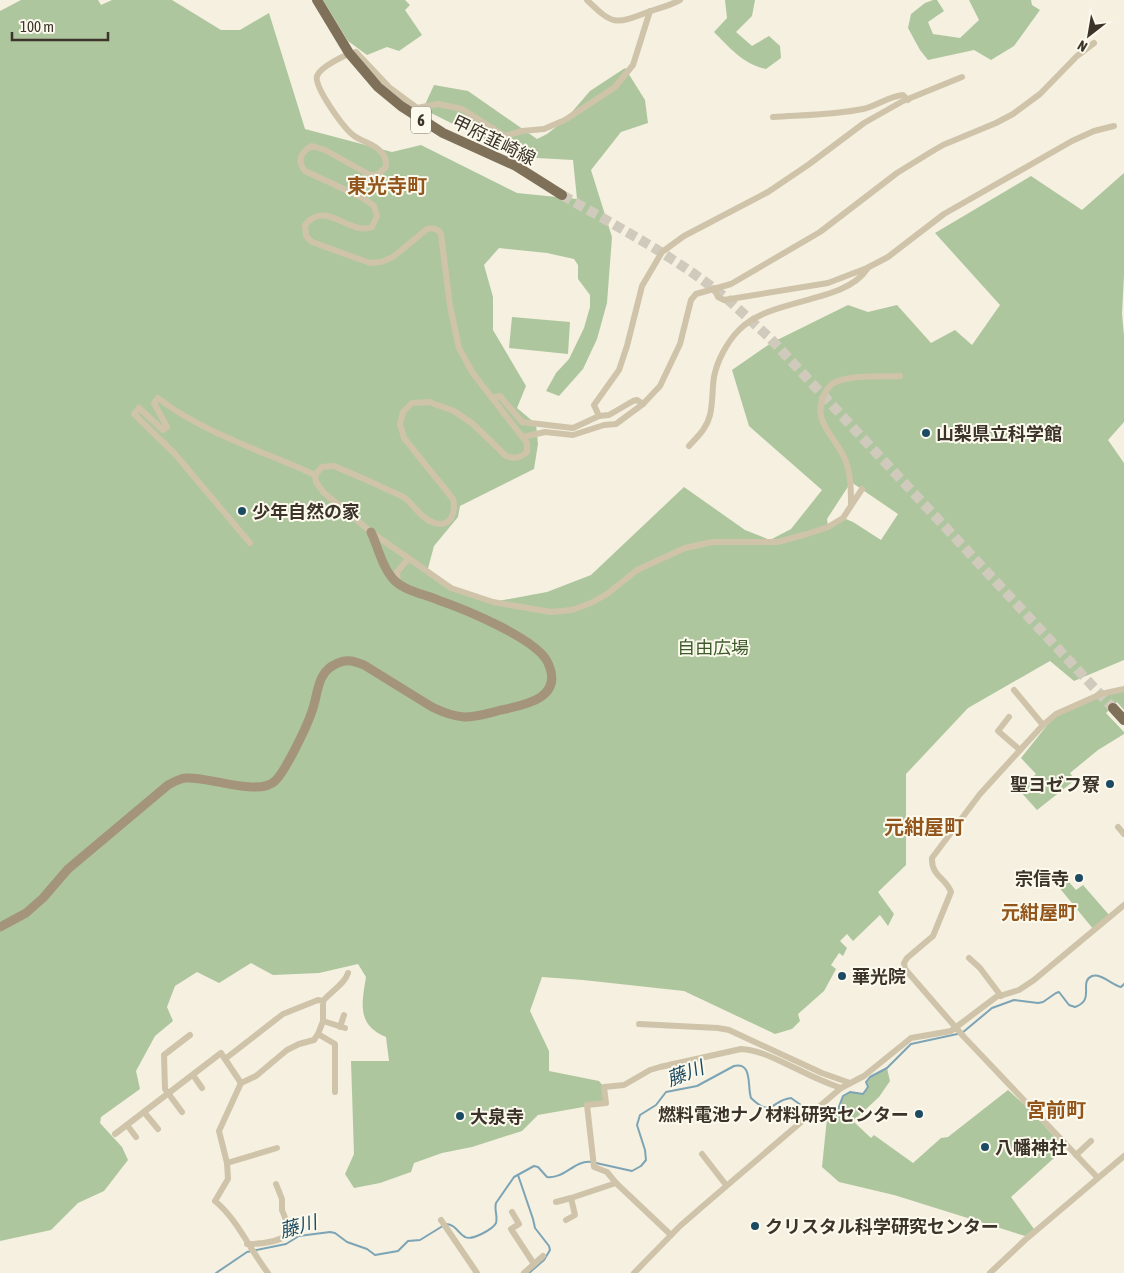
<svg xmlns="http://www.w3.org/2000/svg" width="1124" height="1273" viewBox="0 0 1124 1273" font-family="'Asap Condensed','Noto Sans JP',sans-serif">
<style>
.green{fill:#aec69e;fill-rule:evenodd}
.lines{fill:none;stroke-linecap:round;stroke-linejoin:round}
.stream{stroke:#7ca4b5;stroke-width:2}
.primary-tunnel{stroke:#d0cabc;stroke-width:10;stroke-dasharray:10 5;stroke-linecap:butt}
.minor{stroke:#cfc4aa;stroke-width:6}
.secondary{stroke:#a3947b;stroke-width:9}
.primary{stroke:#7f705a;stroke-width:10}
.poi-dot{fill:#1b4b62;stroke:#fcf9ed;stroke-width:2}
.labels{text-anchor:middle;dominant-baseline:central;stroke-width:4;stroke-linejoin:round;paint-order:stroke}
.shield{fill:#fcf9ed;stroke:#766f64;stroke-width:1}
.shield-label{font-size:16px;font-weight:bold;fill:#3c342a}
.street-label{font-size:18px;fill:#3c342a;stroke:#fcf9ed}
.poi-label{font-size:18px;font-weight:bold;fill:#3c342a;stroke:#fcf9ed;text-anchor:start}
.park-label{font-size:18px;fill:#3e5c2b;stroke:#fcf9ed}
.neighbourhood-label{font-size:19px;font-weight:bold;fill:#92561c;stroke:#fcf9ed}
.water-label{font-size:19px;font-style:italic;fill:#1b4b62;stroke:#fcf9ed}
.quarter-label{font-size:20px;font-weight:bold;fill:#92561c;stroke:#fcf9ed}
</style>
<rect width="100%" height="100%" fill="#f5f0e0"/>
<g class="green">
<path d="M21,0h77l3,5 11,-5h60l49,30h19l29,-17 36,116 87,23 29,-7 96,48 60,6 -4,-39 -54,-3 -96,-48 11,-24 34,6 69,48 10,-5 18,-14 25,-29 35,-23 20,32 3,23 -27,9 -30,38 21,67 -5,66 -10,36 -14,30 -24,27 -13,-5 10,-18 13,-14 15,-31 6,-21v-12l-12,-16v-14l-4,-6 -27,-6 -48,-5 -15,17 9,32v33l33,56 -9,22 19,16 2,20 -4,25 -74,37 -2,11 -24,29 -7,26 24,16 42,14 54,-10 44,-17 93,-88 61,43 25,10 21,-11 31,-39 -73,-64 -17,-56 39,-27 77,-38 20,7 29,-7 34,38 24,-13 17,15 28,-40 -65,-72 96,-57 51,34 42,-37v102l-2,39 2,22v86l-16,18 16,23v197l-50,21 -24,-20 -82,47 -62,66v91l-28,27 16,22 -6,12 -8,-11 -27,26 -6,-7 -7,7 7,7 -4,8 -4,-3 -8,12 5,4 -12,22 -26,23 2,7 -8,8 -17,5 -91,-43 -101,-11 -41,-3 -12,34 19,40v20l50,10 5,6 2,16 -68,12 -16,16 -50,16 -30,6 -28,10 -3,9 -31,11 -26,5 -9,-14 9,-20 -3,-93h38l-3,-24c-30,-12 -24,-35 -20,-60l-8,-13 -39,9 -46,2 -22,-12 -32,20 -22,-11 -22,14 -8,21 6,14 -18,15 -19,35 4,18 -39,28 -1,6 22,24 6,13 -24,31 -26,12 -27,27 -51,11v-1230zM851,482l47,32 -17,26 -28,-18 -7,-3 -18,7 -1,-7z"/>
<path d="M323,0h82l5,5 -5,5 17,25 -23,16 -12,-4 -20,8 -19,-14z"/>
<path d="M725,0h30l-3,16 -16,16 16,14 17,-10 11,10 1,12 -15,11c-23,-5 -36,-21 -52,-37l13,-14z"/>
<path d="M933,0h4l7,11 -16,11 5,12 27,4 19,-18 -10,-20h62l1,5 8,5 -26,36 -23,14 -17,-10 -46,10 -8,-10 -12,-22 3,-14 14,-11z"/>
<path d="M512,317l58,5 -2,32 -59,-6z"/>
<path d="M1124,689v21l-7,-8 -11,11 18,19v2l-26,16 -28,23 5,7 -38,30 -18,-20 17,-16 -15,-16 35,-44 45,-20z"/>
<path d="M1061,873l15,17 7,-5 27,31 -16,14 -41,-50z"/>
<path d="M887,1068l3,13 -11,16 -26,24 18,17 3,-3 39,28 28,-25 7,-1 60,-47 19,17 38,41 -54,49 23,32 -9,7 -131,-41 -55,-13 -17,-15 5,-49 8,-1 8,-21 7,-4 13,2 5,-7 -2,-5 4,-5z"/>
</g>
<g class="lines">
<g class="stream">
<path d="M815,1114l12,4 8,-1 8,-21 7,-4 13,2 5,-7 -2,-5 4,-5 17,-9 24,-24 51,-11 30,-25 22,-8 24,3 5,-1 13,-9 3,-1 10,13 6,2c21,-7 3,-25 17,-31 9,-3 20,9 29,11l3,-3"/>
<path d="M596,1163l36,8 9,-5 5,-6 -1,-10 -8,-25 3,-10 16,-10 10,-13 31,-6 37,-20c19,-4 13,20 17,32 22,21 20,2 40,0l20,14"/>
<path d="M518,1175l15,44 2,9 14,18 1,4 -6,10 -15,13"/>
<path d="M216,1273l31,-21 39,-8 13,-8 31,-4 5,1 12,9 20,7 8,6 23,-4 10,-10 12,-1 26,-16c11,1 11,9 19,13 7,4 28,-8 31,-14 2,-7 -2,-13 0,-20l18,-26 20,-11 4,1 9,10c18,2 27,-17 44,-15"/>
</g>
<path class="primary-tunnel" d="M562,195c54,31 110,60 159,99 16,13 32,29 48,43l344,371"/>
<g class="minor">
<path d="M587,0c26,25 27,25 61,12 11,-4 21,-6 32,-12"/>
<path d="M650,11l-17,54 -18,22 -50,33 -21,9 -22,2 -17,5 -43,-27 -24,-5 -21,4 -27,-20 -34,-36c-10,2 -36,15 -39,24 -3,11 26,51 36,59 8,7 22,8 29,18 4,4 4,9 4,14l-9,8h-7l-45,-25 -13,-4c-12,6 -15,15 -7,25l58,27 11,8 3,10 -5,11c-23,9 -46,-28 -67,-2l1,11 6,6 58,21 11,-1 12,-5 34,-28c6,-1 10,-1 14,5l9,72 9,42 13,24 55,71v9c-7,6 -12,7 -21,4l-33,-32 -19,-13 -25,-9 -17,1 -9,9 -3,12 4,14 49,61c3,13 -2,29 -18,24 -13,-3 -20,-17 -30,-25 -5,-3 -12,-6 -17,-8 -18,-9 -36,-16 -54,-24l-12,1 -7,8 1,7 7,10 22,18 26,22 80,56 42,14 58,10 21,-2 19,-7 16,-9 30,-24 48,-22 27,-6h66l29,-8 21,-7 15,-9 19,-29"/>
<path d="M773,117c30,-2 60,-2 90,-8 14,-3 26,-13 40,-14l5,5"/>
<path d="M714,288l4,9 6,3 104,-17 39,-15 21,-11 56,-43 128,-73 22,-10 20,-5"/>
<path d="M492,398l8,-2 22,26 51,6 26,-12 10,-1 24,-14 4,-1 6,4"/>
<path d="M599,416l-5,-11 25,-35 8,-24 15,-60 20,-34 22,-16 84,-44 40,-27 56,-42 39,-22 59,-24"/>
<path d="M523,437l22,-5 28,3 31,-10 12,-1 27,-20 17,-18 20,-42 11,-44 5,-6 35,-10 89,-52 77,-59 34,-21 12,-7 53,-22 17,-9 27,-20 37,-38 17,-13"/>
<path d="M689,446c9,-10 18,-18 21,-31 3,-12 2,-26 4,-38 3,-16 13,-35 25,-47 32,-33 105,-26 128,-61"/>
<path d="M851,504c0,-16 0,-33 -8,-49 -11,-22 -32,-35 -18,-62 4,-8 12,-13 21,-14 17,-4 37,-2 54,-3"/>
<path d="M250,543l-75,-89 -41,-40 5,-6 24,22 4,-3 -13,-24 4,-5c43,34 107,54 157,77"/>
<path d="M398,583l-1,-11 11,-13"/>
<path d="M1014,690l29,35"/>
<path d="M1009,717l-11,14 22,19"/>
<path d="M1118,827l6,7"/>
<path d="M969,958l11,10 21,28"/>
<path d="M323,1001c7,-9 22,-17 25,-28"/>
<path d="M323,1021l22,7"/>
<path d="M639,1024l79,4 11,2 93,43 28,10"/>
<path d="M340,1027l4,-12"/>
<path d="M318,1034l17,10v48"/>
<path d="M225,1059l58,-45 35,-14 5,1v20l-5,13 -4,6 -15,4 -12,6 -31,26 -15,7 -22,48 8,32 1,16 -13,22c23,19 35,49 53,72"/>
<path d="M193,1075l9,13"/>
<path d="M144,1112l14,17"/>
<path d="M182,1112l-17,-23 -1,-34 26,-20"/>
<path d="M127,1125l9,12"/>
<path d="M115,1134l106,-81 20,30"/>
<path d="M702,1154l24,31"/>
<path d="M1076,1155l15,-14"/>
<path d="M227,1163l50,-15"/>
<path d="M1097,1177l-133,-140 -59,-68 -1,-6 3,-5 26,-22 18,-44c-5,-14 -20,-16 -19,-34l48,-64 63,-69 13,-11 45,-20 23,-5"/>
<path d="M556,1202l15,-4"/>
<path d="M512,1212l7,12 -8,5 23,35"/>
<path d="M441,1220l36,53"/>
<path d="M566,1220l9,-5 -4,-17 45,-15"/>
<path d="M671,1235l-55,-52 -9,-11 -13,-5 -7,-62 19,-2 -2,-16 20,-2 26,-15 10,-3 81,-18c20,1 38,12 56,20 14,7 29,14 44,19"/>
<path d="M247,1244c16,0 32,-2 44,-11l-9,-23v-11l-6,-15"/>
<path d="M524,1273l19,-17"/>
<path d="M634,1273l46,-47 23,-20 138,-118 23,-12 47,-38 40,-7 45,-34 23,-7 15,-10 90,-75"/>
<path d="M990,1273l35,-33 99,-84"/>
</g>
<path class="secondary" d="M0,927l26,-14 17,-15 25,-29 100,-84c6,-3 12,-7 18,-7 22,-2 73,19 89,3 10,-9 31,-53 36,-67 8,-19 4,-42 27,-51 10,-4 16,-2 26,2l68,42c10,5 20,9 32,10 13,0 25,-4 37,-7 24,-5 63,-12 47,-47 -10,-24 -84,-54 -110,-63 -14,-6 -33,-9 -44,-20 -12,-13 -16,-33 -23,-48"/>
<g class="primary">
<path d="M317,0l32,53 29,34 23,19 42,27 73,33 46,29"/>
<path d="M1113,708l11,12"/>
</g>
</g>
<g class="poi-dot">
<circle cx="926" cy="433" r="5"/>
<circle cx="242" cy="511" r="5"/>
<circle cx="1110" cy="784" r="5"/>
<circle cx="1079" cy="878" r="5"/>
<circle cx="842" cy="976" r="5"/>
<circle cx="919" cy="1114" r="5"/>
<circle cx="460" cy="1116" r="5"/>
<circle cx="985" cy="1147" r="5"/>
<circle cx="755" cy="1226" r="5"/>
</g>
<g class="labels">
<rect class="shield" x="411" y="106.5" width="20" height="27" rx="4"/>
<g class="shield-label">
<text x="421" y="120">6</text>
</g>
<g class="street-label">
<text transform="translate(494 140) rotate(26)">甲府韮崎線</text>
</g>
<g class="poi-label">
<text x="936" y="433">山梨県立科学館</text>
<text x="252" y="511">少年自然の家</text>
<text x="1100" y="784" text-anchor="end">聖ヨゼフ寮</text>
<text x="1069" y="878" text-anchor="end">宗信寺</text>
<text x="852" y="976">華光院</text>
<text x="909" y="1114" text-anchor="end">燃料電池ナノ材料研究センター</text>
<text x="470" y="1116">大泉寺</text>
<text x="995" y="1147">八幡神社</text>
<text x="765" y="1226">クリスタル科学研究センター</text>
</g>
<g class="park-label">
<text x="713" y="647">自由広場</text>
</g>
<g class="neighbourhood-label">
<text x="1039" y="912">元紺屋町</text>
</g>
<g class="water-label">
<text transform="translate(685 1073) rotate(-21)">藤川</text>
<text transform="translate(298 1226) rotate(-15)">藤川</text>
</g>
<g class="quarter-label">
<text x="387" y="185">東光寺町</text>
<text x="924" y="826">元紺屋町</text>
<text x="1056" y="1109">宮前町</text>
</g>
</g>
<g transform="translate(1089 35) rotate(211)" stroke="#fcf9ed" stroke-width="4" paint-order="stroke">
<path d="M0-4L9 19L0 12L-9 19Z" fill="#3c342a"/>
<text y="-8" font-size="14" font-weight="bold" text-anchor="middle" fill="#3c342a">N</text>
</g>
<path d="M12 32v8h96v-8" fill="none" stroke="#3c342a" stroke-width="2.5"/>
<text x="20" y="32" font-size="15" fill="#3c342a" stroke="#fcf9ed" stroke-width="4" paint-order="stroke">100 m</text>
</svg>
